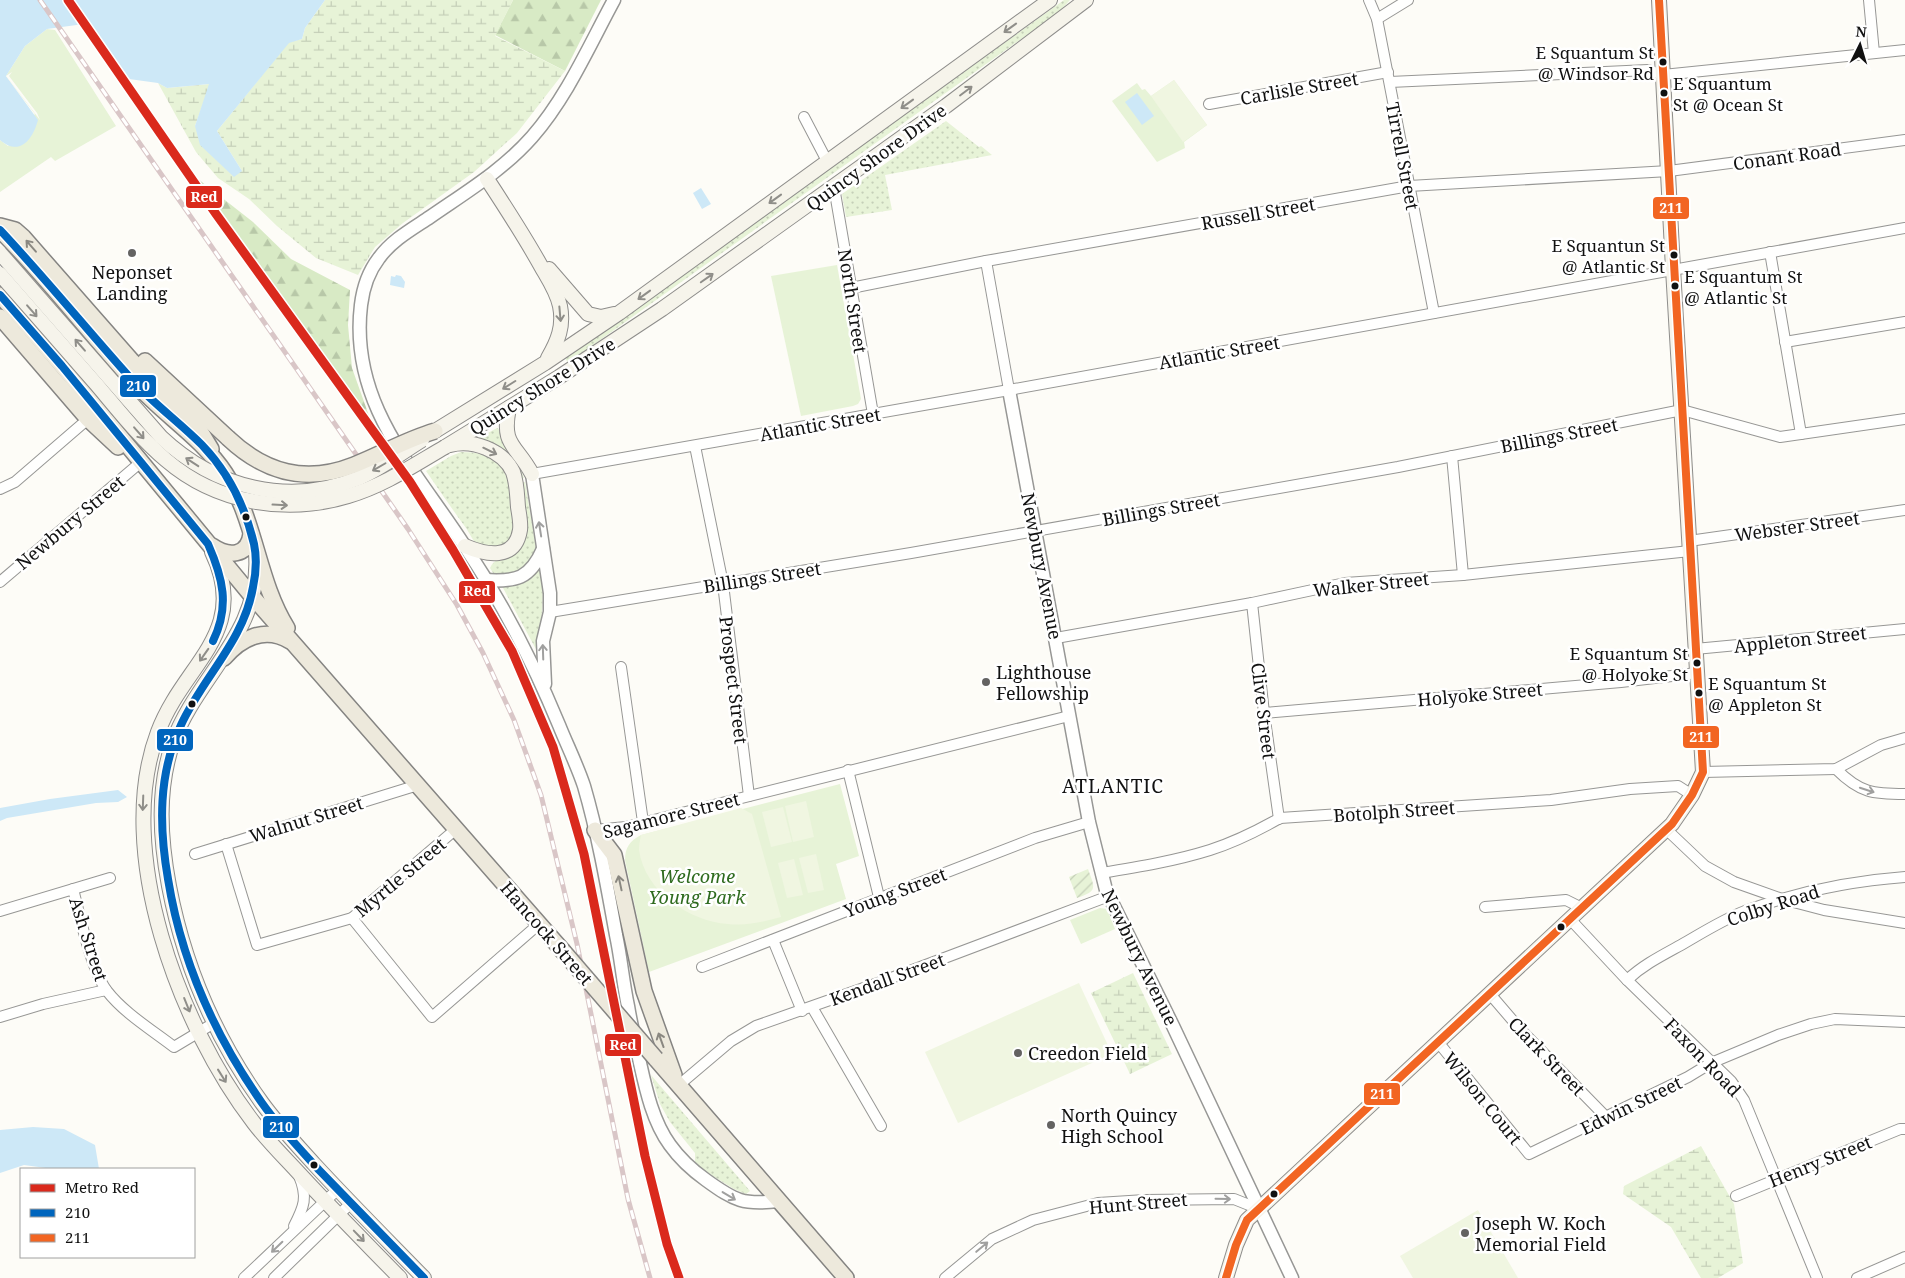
<svg xmlns="http://www.w3.org/2000/svg" width="1905" height="1278" viewBox="0 0 1905 1278" font-family="'Noto Serif',serif">
<style>
.grass{fill:url(#grass-dots)}
.forest{fill:url(#forest-firs)}
.wetland{fill:url(#wetland-marsh)}
.park{fill:#e7f3d7}
.garden{fill:url(#garden-furrows)}
.pitch{fill:#f0f6e1}
.water{fill:#cde8f7}
.pier{fill:#fdfcf7}
.lines{fill:none;stroke-linecap:round;stroke-linejoin:round}
.minor-casing{stroke:#979795;stroke-width:12}
.tertiary-casing{stroke:#979795;stroke-width:15}
.secondary-casing{stroke:#8e8d8b;stroke-width:16}
.primary-casing{stroke:#858482;stroke-width:18}
.minor{stroke:#fffffe;stroke-width:10}
.tertiary{stroke:#fffffe;stroke-width:12}
.secondary{stroke:#f6f4eb;stroke-width:14}
.primary{stroke:#ede9dc;stroke-width:15}
.rail-casing{stroke:#d9c6c7;stroke-width:5}
.rail{stroke:#fff;stroke-width:3;stroke-dasharray:9;stroke-linecap:butt}
.secondary-bridge-casing{stroke:#8e8d8b;stroke-width:16;stroke-linecap:butt}
.primary-bridge-casing{stroke:#858482;stroke-width:18;stroke-linecap:butt}
.secondary-bridge{stroke:#f6f4eb;stroke-width:14}
.primary-bridge{stroke:#ede9dc;stroke-width:15}
.bus-1-casing{stroke:#fff;stroke-width:11}
.bus-2-casing{stroke:#fff;stroke-width:11}
.bus-1{stroke:#0065bd;stroke-width:8}
.bus-2{stroke:#f26522;stroke-width:8}
.metro-1-casing{stroke:#fff;stroke-width:12}
.metro-1{stroke:#da291c;stroke-width:9}
.oneway{stroke:#8f8e89}
.oneway2{stroke:#8a8881}
.oneway3{stroke:#a0a09f}
.bus-dot{fill:#111;stroke:#fff;stroke-width:2}
.poi-dot{fill:#646362;stroke:#fff;stroke-width:2}
.labels{text-anchor:middle;dominant-baseline:central;stroke-width:5;stroke-linejoin:round;paint-order:stroke}
.bus-label{font-size:17px;fill:#111;stroke:#fff;text-anchor:end}
.street-label{font-size:18px;fill:#111;stroke:#fff}
.poi-label{font-size:18px;fill:#111;stroke:#fff;text-anchor:start}
.park-label{font-size:18px;font-style:italic;fill:#2f6b1f;stroke:#fff}
.neighbourhood-label{font-size:19px;letter-spacing:1px;fill:#111;stroke:#fff}
.line-badge{stroke:#fff;stroke-width:2}
.badge-label{font-size:14px;text-anchor:middle;font-weight:bold;fill:#fff}
</style>
<defs>
<pattern id="grass-dots" width="8" height="8" patternUnits="userSpaceOnUse" patternTransform="scale(1.25)"><rect width="8" height="8" fill="#e7f3d7"/><path d="M2 2h.1M6 6h.1" fill="none" stroke="#c5cfb8" stroke-width="1.8" stroke-linecap="round"/></pattern>
<pattern id="forest-firs" width="22" height="20" patternUnits="userSpaceOnUse" patternTransform="scale(1.25)"><rect width="22" height="20" fill="#d8eac5"/><path d="M5 1l3.5 6h-7zM16 11l3.5 6h-7z" fill="#b8c8a8"/></pattern>
<pattern id="wetland-marsh" width="20" height="14" patternUnits="userSpaceOnUse" patternTransform="scale(1.25)"><rect width="20" height="14" fill="#e7f3d7"/><path d="M1 5h8M5 5V1M11 12h8M15 12V8" fill="none" stroke="#c5cfb8"/></pattern>
<pattern id="garden-furrows" width="10" height="10" patternUnits="userSpaceOnUse" patternTransform="scale(1.25)"><rect width="10" height="10" fill="#e7f3d7"/><path d="M-1 1l2-2M0 10L10 0M9 11l2-2" fill="none" stroke="#c5cfb8"/></pattern>
</defs>
<rect width="100%" height="100%" fill="#fdfcf7"/>
<g class="grass">
<path d="M1064,0h6l-11,12 -491,351 -3,-5z"/>
<path d="M946,121l33,26 2,-1 11,9 -107,20 7,35 -46,7 -4,-23z"/>
<path d="M497,428l2,1c3,20 20,31 25,49l-3,1 -44,-40z"/>
<path d="M461,452c39,0 48,17 51,52 1,7 4,19 2,27 -4,15 -24,23 -37,13 -5,-4 -8,-12 -11,-16 -14,-19 -27,-38 -40,-57l25,-15z"/>
<path d="M525,482l11,66 -3,9 -11,14 -27,5 -5,-8c4,-9 11,-9 19,-12l12,-73z"/>
<path d="M539,567c8,15 1,66 -1,86l-36,-67c19,-1 24,-7 37,-19z"/>
<path d="M651,1075l99,116 -4,3 -12,-5 -39,-24v-12l-25,-31 -10,-18z"/>
</g>
<g class="forest">
<path d="M513,0h88l-36,71 -70,-36z"/>
<path d="M198,179l55,43 38,37 59,31 -2,35 4,43 21,59z"/>
</g>
<g class="wetland">
<path d="M325,0h188l-18,36 70,35 -48,62 -43,39 -71,51 -28,24 -17,28 -42,-17 -39,-32 -28,-27 -31,-21 -22,-26 -38,-69 9,5 43,-4 -15,42 47,45 -25,-40 72,-89 13,-3 3,-11z"/>
<path d="M1133,973l39,81 -42,20 -39,-81z"/>
<path d="M1701,1146l33,58 9,59 -25,15h-17l-30,-51 -48,-33 1,-8z"/>
</g>
<g class="park">
<path d="M47,29l8,1 61,96 -61,35 -4,-4 -51,35v-52l8,6 27,-32 -29,-38 19,-30z"/>
<path d="M1174,80l33,45 -23,17 1,6 -28,14 -45,-61 25,-18 5,7 3,-1 6,7z"/>
<path d="M837,265l24,134 -3,5 -5,2 -52,10 -30,-140z"/>
<path d="M840,784l19,72 -23,8 10,35 -197,73 -24,-112c0,-13 5,-19 16,-25z"/>
<path d="M1100,908l7,1 8,20 -34,15 -11,-24z"/>
</g>
<path class="garden" d="M1088,869c7,19 10,22 -11,29l-8,-21z"/>
<g class="pitch">
<path d="M1174,80l33,45 -24,17 -32,-46z"/>
<path d="M806,801l8,36 -21,5 -8,-36z"/>
<path d="M783,807l9,35 -21,5 -9,-35z"/>
<path d="M741,808l11,6 29,103c-18,5 -34,9 -53,7 -39,-3 -83,-32 -89,-74 0,-5 1,-10 2,-15z"/>
<path d="M816,854l8,36 -16,3 -9,-35z"/>
<path d="M794,859l9,36 -16,3 -9,-35z"/>
<path d="M1079,983l33,71 -154,69 -33,-71z"/>
<path d="M1478,1210l40,68h-105l-13,-22z"/>
</g>
<g class="water">
<path d="M0,0h325l-20,28 -3,11 -13,4 -72,88 25,40 -8,6 -34,-32 -5,-19 14,-42 -42,4 -9,-5 -29,-4 -45,-55 -37,5 -22,17 -19,30 32,44c-5,19 -18,37 -38,20z"/>
<path d="M1137,93l17,23 -12,9 -17,-23z"/>
<path d="M701,188l10,16 -9,5 -9,-16z"/>
<path d="M396,275l5,1 4,6 -1,6 -14,-3 1,-9 4,1z"/>
<path d="M118,790l9,7 -9,5 -22,1 -89,15 -7,3v-13l50,-9z"/>
<path d="M33,1127l31,2 31,16 4,24h-46l-29,-4 -24,8v-43z"/>
</g>
<path class="pier" d="M12,72l-3,4 28,37 3,7 -34,-44z"/>
<g class="lines">
<g class="minor-casing">
<g id="minor">
<path d="M1369,0l8,19 57,294"/>
<path d="M1869,0l5,53"/>
<path d="M1377,19l31,-19"/>
<path d="M1390,82l258,-12 15,5 242,-25"/>
<path d="M1209,104l179,-32"/>
<path d="M804,117l23,44"/>
<path d="M834,187l39,227"/>
<path d="M1770,252l31,182"/>
<path d="M986,261l23,129"/>
<path d="M851,288l135,-27 423,-75 260,-15 236,-31"/>
<path d="M1785,342l120,-20"/>
<path d="M695,446l28,138 26,212"/>
<path d="M1452,456l11,119"/>
<path d="M532,474l477,-84 896,-162"/>
<path d="M0,489l15,-7 73,-63"/>
<path d="M1689,541l216,-31"/>
<path d="M0,582l141,-120"/>
<path d="M1252,603l12,110 15,106"/>
<path d="M550,612l361,-59 487,-86 284,-57 98,27 125,-18"/>
<path d="M1056,638l196,-35 93,-20 118,-8 227,-24"/>
<path d="M1695,649l210,-20"/>
<path d="M621,667l22,155"/>
<path d="M1264,713l357,-31 76,-9"/>
<path d="M1836,769c24,24 37,25 69,25"/>
<path d="M848,770l31,127"/>
<path d="M1703,772l133,-3 45,-24 24,-7"/>
<path d="M1666,829l39,37 29,16 48,17 42,11 81,13"/>
<path d="M595,830l31,-3 443,-111"/>
<path d="M226,844l31,101 95,-27 104,-89"/>
<path d="M195,854l223,-69"/>
<path d="M1101,873c37,-6 74,-12 109,-23 25,-8 47,-19 70,-32l271,-18 79,-11 48,-3 14,9"/>
<path d="M73,889c7,27 18,81 34,102 17,22 45,39 67,56l40,-24"/>
<path d="M1485,907l81,-7 16,8"/>
<path d="M0,911l110,-33"/>
<path d="M352,918l80,99 107,-93"/>
<path d="M1570,919l57,61 104,101 13,19 73,178"/>
<path d="M773,940l29,71"/>
<path d="M702,967l333,-129 54,-16"/>
<path d="M1627,980c16,-15 34,-24 54,-35 21,-12 41,-25 64,-34 52,-19 105,-30 160,-34"/>
<path d="M1490,994l30,35 86,88"/>
<path d="M812,1007l69,119"/>
<path d="M0,1017l43,-13 63,-14"/>
<path d="M1438,1042l91,112 159,-77 23,-14 67,-28 33,-11 24,-5 70,3"/>
<path d="M679,1085l52,-44 25,-15 122,-43 231,-87"/>
<path d="M1736,1196l164,-67h5"/>
<path d="M294,1226c10,-19 14,-29 5,-50"/>
<path d="M244,1278l94,-89"/>
<path d="M274,1278l77,-75"/>
<path d="M945,1278l47,-39 41,-19 65,-17 47,-3 89,-1 25,10"/>
<path d="M1857,1278l48,-21"/>
</g>
</g>
<g class="tertiary-casing">
<g id="tertiary">
<path d="M614,0c-25,46 -47,97 -82,137 -29,33 -66,55 -102,80 -18,12 -38,23 -51,41 -10,13 -16,30 -18,47 -12,99 54,164 103,240 38,57 69,117 95,180 8,20 18,40 25,61 14,48 23,99 32,149 5,23 7,48 12,71 3,19 8,38 12,57 6,27 13,59 30,82 10,14 22,25 36,35 29,21 37,25 73,21"/>
<path d="M1009,390l80,432 17,68 67,136 119,252"/>
<path d="M532,474l18,119v19l-7,29 2,43"/>
<path d="M485,580c31,2 45,-1 58,-31"/>
</g>
</g>
<g class="secondary-casing">
<g id="secondary">
<path d="M487,179c19,29 38,58 55,89 7,12 15,24 18,38 4,20 -2,35 -12,52"/>
<path d="M549,269l39,45 13,3 13,-3"/>
<path d="M509,408c-8,38 7,36 23,66"/>
<path d="M435,431l110,-68 74,-50 431,-313"/>
<path d="M450,445c22,-6 53,5 63,27 4,11 4,23 5,35 1,7 3,16 2,23 -5,31 -34,25 -55,16"/>
<path d="M445,447l114,-70 103,-68 284,-203 140,-106"/>
<path d="M212,552c39,81 -29,112 -54,180 -45,119 22,295 96,391 13,17 28,32 42,47 34,37 69,72 104,108"/>
<path d="M256,554c6,79 -59,122 -83,188 -16,47 -13,96 -4,144 15,79 47,153 93,217 16,22 34,41 52,61 36,39 73,76 110,114"/>
<path d="M1226,1278l10,-33 11,-25 425,-396 20,-29 11,-23 -30,-503 -14,-269"/>
</g>
</g>
<g class="primary-casing">
<g id="primary">
<path d="M0,226l15,4 8,7 108,123 65,64 15,25"/>
<path d="M0,230c48,48 90,104 136,154 28,31 66,54 89,89 31,47 32,107 62,155"/>
<path d="M0,295l62,71 189,229 311,355"/>
<path d="M0,317l88,102 30,28"/>
<path d="M145,361l83,77"/>
<path d="M212,546c16,11 36,11 39,-12"/>
<path d="M224,658c17,-20 41,-32 66,-17"/>
<path d="M595,830l19,25 30,136 30,84"/>
<path d="M656,1059l190,219"/>
</g>
</g>
<use href="#minor" class="minor"/>
<use href="#tertiary" class="tertiary"/>
<use href="#secondary" class="secondary"/>
<use href="#primary" class="primary"/>
<g class="rail-casing">
<path id="rail" d="M40,0l368,529 49,76 26,48 31,67 27,75 36,149 51,255 22,79"/>
</g>
<use href="#rail" class="rail"/>
<g class="secondary-bridge-casing">
<g id="secondary-bridge">
<path d="M0,253l161,184c54,51 128,70 198,41 23,-10 42,-25 63,-38"/>
<path d="M0,274c32,37 65,74 97,111 22,26 43,53 69,75 50,43 120,55 182,36 35,-10 66,-31 97,-49"/>
</g>
</g>
<g class="primary-bridge-casing">
<g id="primary-bridge">
<path d="M228,438c37,35 78,46 126,27 28,-11 51,-25 81,-34"/>
<path d="M562,950l94,109"/>
</g>
</g>
<use href="#secondary-bridge" class="secondary-bridge"/>
<use href="#primary-bridge" class="primary-bridge"/>
<g class="bus-1-casing">
<g id="bus-1">
<path d="M0,230c46,49 88,101 133,151 21,23 47,42 69,64 27,28 43,61 52,99 3,14 2,29 -1,43 -9,54 -50,90 -72,138 -23,49 -22,102 -13,154 13,81 47,157 94,224 17,24 37,45 57,67 35,36 70,72 105,108"/>
<path d="M0,295l62,71 146,178c15,34 22,62 5,97"/>
</g>
</g>
<g class="bus-2-casing">
<path id="bus-2" d="M1226,1278l10,-33 11,-25 425,-396 20,-29 11,-23 -44,-772"/>
</g>
<use href="#bus-1" class="bus-1"/>
<use href="#bus-2" class="bus-2"/>
<g class="metro-1-casing">
<path id="metro-1" d="M68,0l148,214 194,268 43,68 59,101 41,96 31,107 61,302 22,88 12,34"/>
</g>
<use href="#metro-1" class="metro-1"/>
</g>
<defs><path id="oneway-shaft" d="M-6 0H5M1.5-3L5.5 0L1.5 3" fill="none" stroke-width="1.6" stroke-linecap="round" stroke-linejoin="round" transform="scale(1.25)"/></defs>
<g class="oneway">
<use href="#oneway-shaft" transform="translate(1010 28) rotate(144)"/>
<use href="#oneway-shaft" transform="translate(966 91) rotate(-37)"/>
<use href="#oneway-shaft" transform="translate(907 104) rotate(144)"/>
<use href="#oneway-shaft" transform="translate(775 199) rotate(144)"/>
<use href="#oneway-shaft" transform="translate(707 278) rotate(-35)"/>
<use href="#oneway-shaft" transform="translate(644 295) rotate(144)"/>
<use href="#oneway-shaft" transform="translate(32 311) rotate(49)"/>
<use href="#oneway-shaft" transform="translate(560 314) rotate(85)"/>
<use href="#oneway-shaft" transform="translate(80 345) rotate(-131)"/>
<use href="#oneway-shaft" transform="translate(509 385) rotate(148)"/>
<use href="#oneway-shaft" transform="translate(139 433) rotate(49)"/>
<use href="#oneway-shaft" transform="translate(490 451) rotate(26)"/>
<use href="#oneway-shaft" transform="translate(192 462) rotate(-147)"/>
<use href="#oneway-shaft" transform="translate(379 467) rotate(150)"/>
<use href="#oneway-shaft" transform="translate(280 505) rotate(3)"/>
<use href="#oneway-shaft" transform="translate(204 655) rotate(125)"/>
<use href="#oneway-shaft" transform="translate(143 803) rotate(92)"/>
<use href="#oneway-shaft" transform="translate(187 1005) rotate(68)"/>
<use href="#oneway-shaft" transform="translate(222 1076) rotate(58)"/>
<use href="#oneway-shaft" transform="translate(359 1236) rotate(46)"/>
</g>
<g class="oneway2">
<use href="#oneway-shaft" transform="translate(31 246) rotate(-131)"/>
<use href="#oneway-shaft" transform="translate(620 883) rotate(-102)"/>
<use href="#oneway-shaft" transform="translate(661 1040) rotate(-110)"/>
</g>
<g class="oneway3">
<use href="#oneway-shaft" transform="translate(540 529) rotate(-99)"/>
<use href="#oneway-shaft" transform="translate(543 652) rotate(-92)"/>
<use href="#oneway-shaft" transform="translate(1867 790) rotate(18)"/>
<use href="#oneway-shaft" transform="translate(729 1196) rotate(31)"/>
<use href="#oneway-shaft" transform="translate(1223 1199) rotate(1)"/>
<use href="#oneway-shaft" transform="translate(277 1247) rotate(136)"/>
<use href="#oneway-shaft" transform="translate(982 1247) rotate(-40)"/>
</g>
<g class="bus-dot">
<circle cx="1663" cy="62" r="4.5"/>
<circle cx="1664" cy="93" r="4.5"/>
<circle cx="1674" cy="255" r="4.5"/>
<circle cx="1675" cy="286" r="4.5"/>
<circle cx="246" cy="517" r="4.5"/>
<circle cx="1697" cy="663" r="4.5"/>
<circle cx="1699" cy="693" r="4.5"/>
<circle cx="192" cy="704" r="4.5"/>
<circle cx="1561" cy="927" r="4.5"/>
<circle cx="314" cy="1165" r="4.5"/>
<circle cx="1274" cy="1194" r="4.5"/>
</g>
<g class="poi-dot">
<circle cx="132" cy="253" r="5"/>
<circle cx="986" cy="682" r="5"/>
<circle cx="1018" cy="1053" r="5"/>
<circle cx="1051" cy="1125" r="5"/>
<circle cx="1465" cy="1233" r="5"/>
</g>
<g class="labels">
<g class="bus-label">
<text x="1654" y="52">E Squantum St<tspan x="1654" dy="21">@ Windsor Rd</tspan></text>
<text x="1673" y="83" text-anchor="start">E Squantum<tspan x="1673" dy="21">St @ Ocean St</tspan></text>
<text x="1665" y="245">E Squantun St<tspan x="1665" dy="21">@ Atlantic St</tspan></text>
<text x="1684" y="276" text-anchor="start">E Squantum St<tspan x="1684" dy="21">@ Atlantic St</tspan></text>
<text x="1688" y="653">E Squantum St<tspan x="1688" dy="21">@ Holyoke St</tspan></text>
<text x="1708" y="683" text-anchor="start">E Squantum St<tspan x="1708" dy="21">@ Appleton St</tspan></text>
</g>
<g class="street-label">
<text transform="translate(1299 88) rotate(-10)">Carlisle Street</text>
<text transform="translate(1403 156) rotate(79)">Tirrell Street</text>
<text transform="translate(1787 156) rotate(-8)">Conant Road</text>
<text transform="translate(876 157) rotate(-36)">Quincy Shore Drive</text>
<text transform="translate(1258 213) rotate(-10)">Russell Street</text>
<text transform="translate(853 301) rotate(81)">North Street</text>
<text transform="translate(1219 352) rotate(-10)">Atlantic Street</text>
<text transform="translate(542 386) rotate(-32)">Quincy Shore Drive</text>
<text transform="translate(820 424) rotate(-10)">Atlantic Street</text>
<text transform="translate(1559 435) rotate(-11)">Billings Street</text>
<text transform="translate(1161 509) rotate(-10)">Billings Street</text>
<text transform="translate(70 522) rotate(-40)">Newbury Street</text>
<text transform="translate(1797 526) rotate(-8)">Webster Street</text>
<text transform="translate(1042 566) rotate(79)">Newbury Avenue</text>
<text transform="translate(762 577) rotate(-9)">Billings Street</text>
<text transform="translate(1371 584) rotate(-6)">Walker Street</text>
<text transform="translate(1800 639) rotate(-6)">Appleton Street</text>
<text transform="translate(734 680) rotate(83)">Prospect Street</text>
<text transform="translate(1480 694) rotate(-5)">Holyoke Street</text>
<text transform="translate(1264 711) rotate(83)">Clive Street</text>
<text transform="translate(1394 811) rotate(-4)">Botolph Street</text>
<text transform="translate(671 815) rotate(-14)">Sagamore Street</text>
<text transform="translate(306 819) rotate(-17)">Walnut Street</text>
<text transform="translate(400 877) rotate(-40)">Myrtle Street</text>
<text transform="translate(895 892) rotate(-21)">Young Street</text>
<text transform="translate(1773 905) rotate(-18)">Colby Road</text>
<text transform="translate(547 933) rotate(49)">Hancock Street</text>
<text transform="translate(89 939) rotate(72)">Ash Street</text>
<text transform="translate(1140 957) rotate(64)">Newbury Avenue</text>
<text transform="translate(887 979) rotate(-20)">Kendall Street</text>
<text transform="translate(1547 1056) rotate(46)">Clark Street</text>
<text transform="translate(1703 1057) rotate(46)">Faxon Road</text>
<text transform="translate(1483 1098) rotate(51)">Wilson Court</text>
<text transform="translate(1631 1105) rotate(-26)">Edwin Street</text>
<text transform="translate(1820 1161) rotate(-22)">Henry Street</text>
<text transform="translate(1138 1203) rotate(-5)">Hunt Street</text>
</g>
<g class="poi-label">
<text x="132" y="272" text-anchor="middle">Neponset<tspan x="132" dy="21">Landing</tspan></text>
<text x="996" y="672">Lighthouse<tspan x="996" dy="21">Fellowship</tspan></text>
<text x="1028" y="1053">Creedon Field</text>
<text x="1061" y="1115">North Quincy<tspan x="1061" dy="21">High School</tspan></text>
<text x="1475" y="1223">Joseph W. Koch<tspan x="1475" dy="21">Memorial Field</tspan></text>
</g>
<g class="park-label">
<text x="697" y="876">Welcome<tspan x="697" dy="21">Young Park</tspan></text>
</g>
<g class="neighbourhood-label">
<text x="1113" y="786">ATLANTIC</text>
</g>
</g>
<g class="line-badge">
<rect x="185" y="185" width="38" height="24" rx="5" fill="#da291c"/>
<rect x="1652" y="196" width="38" height="24" rx="5" fill="#f26522"/>
<rect x="119" y="374" width="38" height="24" rx="5" fill="#0065bd"/>
<rect x="458" y="580" width="38" height="24" rx="5" fill="#da291c"/>
<rect x="1682" y="725" width="38" height="24" rx="5" fill="#f26522"/>
<rect x="156" y="728" width="38" height="24" rx="5" fill="#0065bd"/>
<rect x="604" y="1033" width="38" height="24" rx="5" fill="#da291c"/>
<rect x="1363" y="1082" width="38" height="24" rx="5" fill="#f26522"/>
<rect x="262" y="1115" width="38" height="24" rx="5" fill="#0065bd"/>
</g>
<g class="badge-label">
<text x="204" y="202">Red</text>
<text x="1671" y="213">211</text>
<text x="138" y="391">210</text>
<text x="477" y="596">Red</text>
<text x="1701" y="742">211</text>
<text x="175" y="745">210</text>
<text x="623" y="1050">Red</text>
<text x="1382" y="1099">211</text>
<text x="281" y="1132">210</text>
</g>
<rect x="20" y="1168" width="175" height="90" fill="#ffffff" stroke="#a0a0a0"/>
<rect x="30" y="1184" width="25" height="8" fill="#da291c" stroke="#a0a0a0"/>
<text x="65" y="1193" font-size="15" fill="#111111">Metro Red</text>
<rect x="30" y="1209" width="25" height="8" fill="#0065bd" stroke="#a0a0a0"/>
<text x="65" y="1218" font-size="15" fill="#111111">210</text>
<rect x="30" y="1234" width="25" height="8" fill="#f26522" stroke="#a0a0a0"/>
<text x="65" y="1243" font-size="15" fill="#111111">211</text>
<g transform="translate(1860 45) rotate(5)" stroke="#ffffff" stroke-width="4" paint-order="stroke">
<path d="M0-4L9 19L0 12L-9 19Z" fill="#111111"/>
<text y="-8" font-size="14" font-weight="bold" text-anchor="middle" fill="#111111">N</text>
</g>
</svg>
